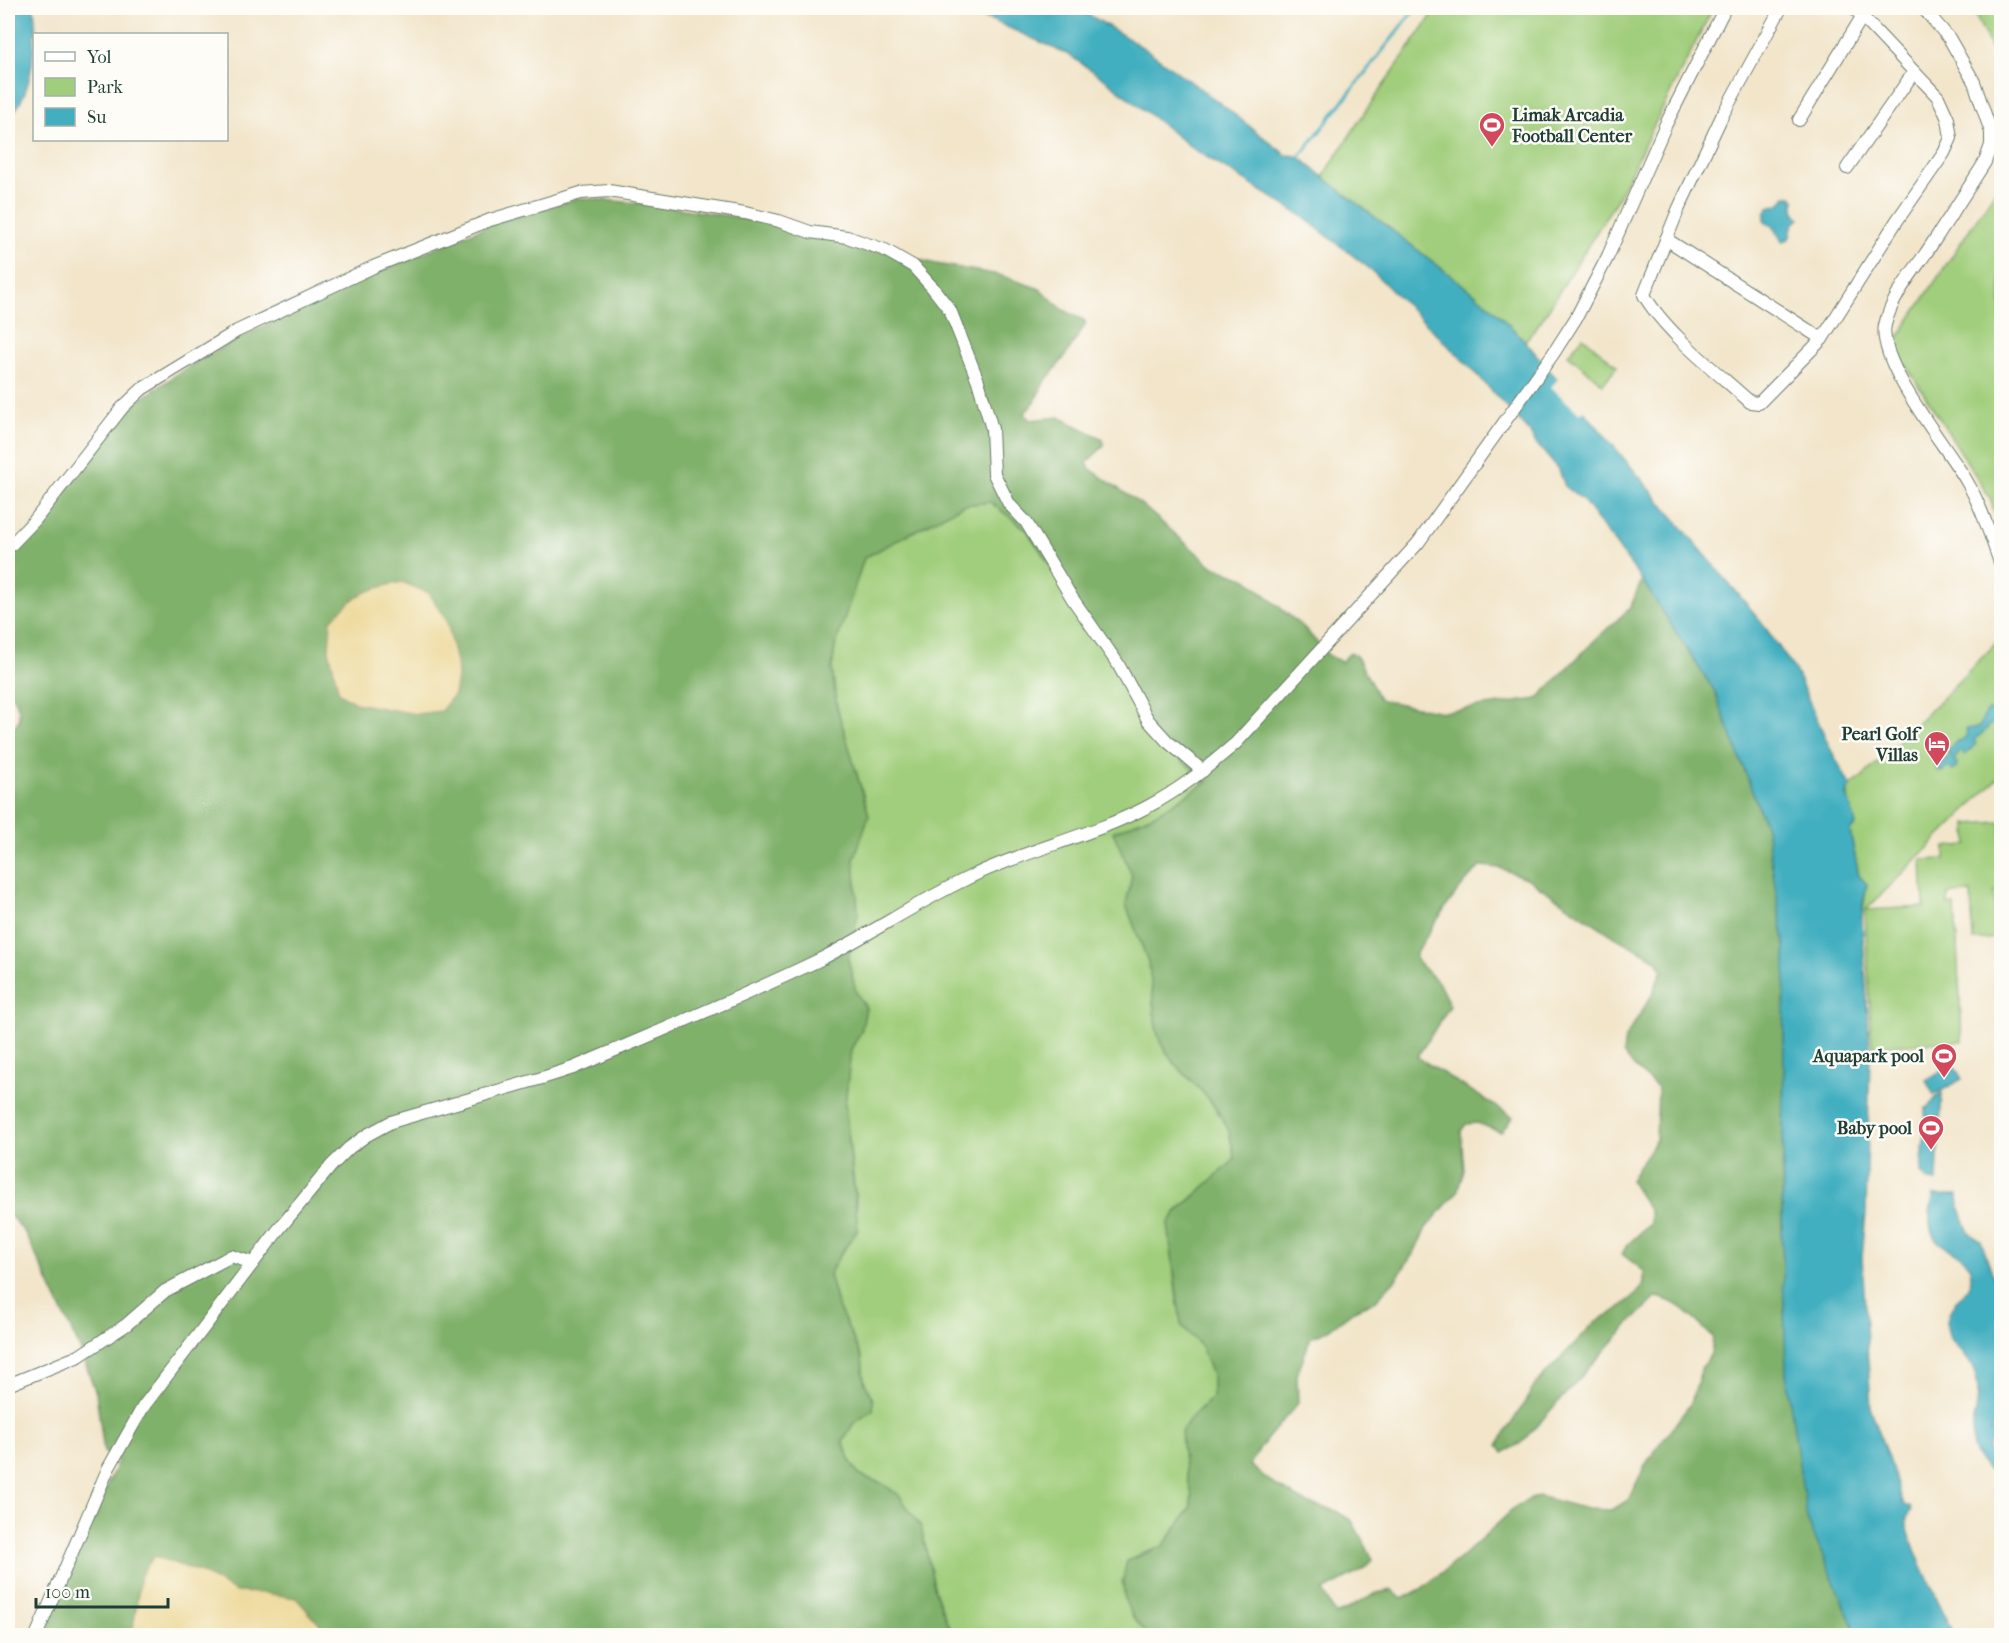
<svg xmlns="http://www.w3.org/2000/svg" width="2009" height="1643" viewBox="0 0 2009 1643" font-family="'IM FELL French Canon',serif">
<style>
.green{fill:#a1ce7b;stroke:#608658;stroke-width:1.5}
.forest{fill:#80b16b;stroke:#507750;stroke-width:1.5;fill-rule:evenodd}
.sand{fill:#eeda9e;stroke:#868c69;stroke-width:1.5}
.water{fill:#42afc0;stroke:#30767a;stroke-width:1.5}
.pier{fill:#f2e5ca}
.lines{fill:none;stroke-linecap:round;stroke-linejoin:round}
.stream{stroke:#42afc0;stroke-width:3}
.minor-casing{stroke:#697868;stroke-width:14}
.minor{stroke:#fff;stroke-width:12}
.labels{text-anchor:middle;dominant-baseline:central;stroke-width:5;stroke-linejoin:round;paint-order:stroke}
.poi-label{font-size:18px;font-weight:bold;fill:#1f3d34;stroke:#fdfcf7;text-anchor:end}
</style>
<rect width="100%" height="100%" fill="#fdfcf7"/>
<filter id="ink" filterUnits="userSpaceOnUse"><feTurbulence type="fractalNoise" baseFrequency=".0167" numOctaves="2"/><feDisplacementMap in="SourceGraphic" scale="12" xChannelSelector="R" yChannelSelector="G"/><feConvolveMatrix kernelMatrix="1 2 1 2 8 2 1 2 1" color-interpolation-filters="sRGB"/></filter>
<filter id="wash" filterUnits="userSpaceOnUse"><feTurbulence type="fractalNoise" baseFrequency=".008" numOctaves="4" result="noise"/><feDisplacementMap in="SourceGraphic" scale="24" xChannelSelector="R" yChannelSelector="G"/><feGaussianBlur stdDeviation="1.35" result="paint"/><feColorMatrix in="noise" values="0 0 0 0 0 0 0 0 0 0 0 0 0 0 0 0 0 1.4 0 .05"/><feComposite in="paint" operator="in"/></filter>
<g filter="url(#wash)">
<rect width="100%" height="100%" fill="#f2e5ca"/>
<g class="green">
<path d="M1437,8h276l-97,193 -73,117 -18,23 -36,-36 -166,-128 38,-59z"/>
<path d="M1972,8h29v61z"/>
<path d="M2001,182v352l-11,-36 -97,-153z"/>
<path d="M1583,337l34,29 -14,18 -35,-29z"/>
<path d="M990,502l37,28 166,239 15,13 -51,31 -44,19 19,43 -6,30 23,59 7,64 5,16 13,19 35,36 13,19 7,13 6,29 -59,52 -8,12 9,76 8,29 16,17 11,29v22l-23,23 3,76 -2,13 -27,37 -22,7 -19,28 10,36 17,18h-197l-17,-44 -14,-64 -40,-44 -21,-7 -12,-17 -5,-18 10,-17 20,-14v-10l-9,-19 -2,-23 -25,-54 -8,-29 10,-19 11,-14 7,-33 -12,-105 6,-55 10,-17 5,-24 -10,-16 -8,-33 10,-46 -4,-54 15,-44 -32,-108 -5,-38 3,-22 29,-89 99,-53z"/>
<path d="M2001,638v137l-135,135 58,-3 -2,-47 23,-1v-12l23,-2 -1,-21 34,-2v69l-7,1 3,46 -24,2 -2,-47 -23,1v11h7l7,136 -90,5 -7,-135 -2,-1 4,-25 -8,-9 -9,-45 -2,-42 34,-30z"/>
</g>
<path class="forest" d="M579,198l71,6 112,17 174,43 63,11 41,14 22,20 23,12v4l-22,34 -20,25 -8,17 -11,13 6,6 29,-3 44,22 1,7 -17,16 2,6 53,37 70,61 35,13 59,51 22,25 13,7 10,-10 6,5 23,43 63,12 94,-13 58,-59 35,-32 12,-28 72,110 52,137 19,121 -3,289 25,282 50,116 -708,1c-24,-26 -31,-40 -22,-75l36,-15 27,-37 2,-13 -8,-33 -3,-31 8,-12 23,-23v-22l-11,-29 -20,-21 -13,-101 8,-11 59,-54 -6,-28 -7,-13 -13,-19 -35,-36 -13,-19 -5,-16 -7,-64 -23,-59 6,-30 -19,-43 44,-19 51,-31 -50,-41 -20,-31 -26,-49 -85,-131 -37,-28 -27,3 -99,53 -29,89 -3,22 5,38 32,108 -15,44 4,54 -10,46 8,33 10,16 -5,24 -10,17 -6,55 13,125 -19,27 -10,19 8,29 25,54 2,23 9,19v10l-20,14 -10,17 6,18 11,17 21,7 18,12 22,32 14,64 17,44h-623l-33,-37 -31,-5 -29,-1 -34,-19 -64,16 -6,46h-90l76,-174 -14,-9 -8,-59 -15,-42 -55,-117 -18,-21v-478l11,-15v-11l-11,-22v-132l26,-28 66,-78 25,-35 13,-13 53,-36 39,-22 94,-47 99,-43 71,-30zM1481,866l19,2 28,11 87,58 42,23 5,10 -10,25 -27,43 -2,15 11,14 24,21 -2,51 -26,41 20,31v13l-23,21 -5,9 22,17v13l-10,12 -18,15 -20,10 -60,63 -38,61 5,8 18,-10 108,-119 28,-27c23,4 39,25 56,40l-2,17 -9,13 -11,36 -44,59 -19,38 -16,10 -25,-1 -49,-13 -20,9 -58,53 -39,31 -19,10 -10,-9 -15,3 -41,22 -13,-24 38,-20 12,-12 -21,-38 -16,-10 -29,-8 -32,-18 -25,-20c12,-24 31,-41 48,-62l-1,-28 14,-38 17,-7 28,-21 19,-8 22,-23 18,-27 11,-23 31,-36 7,-21 -3,-40 5,-7 11,-1 24,9 12,-15 -96,-60 33,-51 -12,-24 -22,-22v-7c19,-30 39,-63 65,-87z"/>
<g class="sand">
<path d="M402,582l27,11 18,28 11,51 -4,22 -13,17 -25,3 -61,-11 -16,-10 -10,-43 2,-30c24,-26 36,-31 71,-38z"/>
<path d="M154,1556l48,17 34,19 29,1 31,5 33,37h-197l9,-61z"/>
</g>
<g class="water">
<path d="M8,8h26l2,26h-2c0,30 -5,64 -26,85v-53l4,-12 -4,-27z"/>
<path d="M952,8h123l8,3 64,39 73,53 66,52 12,1 25,21 166,128 36,36 235,279 35,50 36,80 20,37 -3,3 -1,5 9,29 -6,7 9,45 8,8 -4,18 -1,18 8,133 -4,160 -4,44 9,152 33,96 6,2 1,3c-1,3 -4,5 -4,8 -4,16 39,99 48,117h-98l-50,-116 -21,-146 -4,-136 3,-289 -19,-121 -52,-137 -72,-110 -59,-80 -18,-14 -6,-16 -23,-27 -8,-13 -63,-68 -96,-94 -70,-54 -107,-66 -85,-67 -38,-26 -75,-34z"/>
<path d="M1786,196h6l2,3v11l6,9 -7,5c-4,9 1,16 -11,17l-9,-15 -8,-4v-8l4,-7 11,-3z"/>
<path d="M1988,710l8,3 -1,8 -21,20 2,3 -11,11 -4,-4 -7,8 3,5 -1,4 -4,2 -4,-3 -5,5 -5,-1 -2,-4 5,-7 3,2 6,-7 -3,-4 11,-11 3,1 6,-6 -1,-6 13,-2c5,-6 3,-13 9,-17z"/>
<path d="M1953,1064l9,15 -28,16 -8,-15z"/>
<path d="M1942,1093l-2,33h-15v-17c7,-3 9,-12 17,-16z"/>
<path d="M1925,1129h14l-2,53 -8,-1 -8,-8z"/>
<path d="M1934,1195h24l1,11 10,27 12,8 20,57v112l-10,22 4,1 -8,17 14,7v22c-57,-35 -10,-63 -27,-109 -6,-17 -28,-27 -27,-47 1,-22 25,-31 24,-47 -1,-37 -57,-15 -37,-81z"/>
</g>
<path class="pier" d="M1559,378l26,31 -5,5 -29,-27z"/>
<g class="lines">
<path class="stream" d="M1297,160l119,-152"/>
</g>
</g>
<g filter="url(#ink)">
<g class="lines">
<g class="minor-casing">
<g id="minor">
<path d="M1781,8l-59,108 -44,94 -34,85c22,38 73,77 106,107l9,1 63,-64 74,-117 48,-69 7,-15 -3,-19 -10,-22 -84,-89"/>
<path d="M1923,8l26,30 25,44 17,50v13l-6,17c-19,30 -39,61 -59,91 -15,21 -35,46 -41,72 -8,38 61,121 81,155 16,27 25,58 36,88"/>
<path d="M1799,120l63,-103"/>
<path d="M1847,168l67,-96"/>
<path d="M1666,239l156,100"/>
<path d="M8,548l27,-28 87,-112 20,-19 95,-58 136,-64 117,-47 91,-27 28,-2 136,22 34,8 31,11 37,5 38,13 28,16 19,21 18,23 28,71 14,48 2,45 15,30 17,18 46,76 46,66 30,56 19,21 36,30"/>
<path d="M8,1385l71,-29 47,-31 39,-34 59,-31 7,-4 22,7"/>
<path d="M36,1636l72,-167 35,-62 136,-178 52,-63 18,-18 18,-13 24,-13 151,-44 31,-10c82,-35 165,-69 246,-108 50,-25 97,-57 147,-81 58,-29 124,-42 181,-72 33,-17 61,-40 89,-64l182,-200 135,-189 23,-36 32,-62 58,-132 59,-116"/>
</g>
</g>
<use href="#minor" class="minor"/>
</g>
</g>
<defs>
<g id="stadium-pin" transform="scale(1.35)"><path d="M0 17L-7.5 6A9.5 9.5 0 1 1 7.5 6Z" fill="#d1495b" stroke="#fdfcf7"/><path d="M0-5a6.5 5 0 1 0 0 10a6.5 5 0 1 0 0-10ZM-3.5-1.8h7v3.6h-7Z" fill="#fff"/></g>
<g id="hotel-pin" transform="scale(1.35)"><path d="M0 17L-7.5 6A9.5 9.5 0 1 1 7.5 6Z" fill="#d1495b" stroke="#fdfcf7"/><path d="M-6-4.5h1.5V1H6V5H4.5V3h-9V5H-6ZM-4 0a1.8 1.8 0 1 1 3.6 0ZM.5 0V-2.5h3Q6-2.5 6 0Z" fill="#fff"/></g>
</defs>
<g fill-rule="evenodd">
<use href="#stadium-pin" x="1492" y="125"/>
<use href="#hotel-pin" x="1937" y="744"/>
<use href="#stadium-pin" x="1944" y="1056"/>
<use href="#stadium-pin" x="1931" y="1128"/>
</g>
<g class="labels">
<g class="poi-label">
<text x="1512" y="115" text-anchor="start">Limak Arcadia<tspan x="1512" dy="21">Football Center</tspan></text>
<text x="1918" y="734">Pearl Golf<tspan x="1918" dy="21">Villas</tspan></text>
<text x="1924" y="1056">Aquapark pool</text>
<text x="1912" y="1128">Baby pool</text>
</g>
</g>
<rect width="2009" height="1643" fill="none" stroke="#fdfcf7" stroke-width="30"/>
<rect x="33" y="33" width="195" height="108" fill="#fdfcf7" stroke="#a4b0a9" stroke-width="1.5"/>
<rect x="45" y="52" width="30" height="9" fill="#ffffff" stroke="#a4b0a9" stroke-width="1.5"/>
<text x="87" y="63" font-size="18" fill="#1f3d34">Yol</text>
<rect x="45" y="78" width="30" height="18" fill="#a1ce7b" stroke="#a4b0a9" stroke-width="1.5"/>
<text x="87" y="93" font-size="18" fill="#1f3d34">Park</text>
<rect x="45" y="108" width="30" height="18" fill="#42afc0" stroke="#a4b0a9" stroke-width="1.5"/>
<text x="87" y="123" font-size="18" fill="#1f3d34">Su</text>
<path d="M36 1598v9h132v-9" fill="none" stroke="#1f3d34" stroke-width="3"/>
<text x="45" y="1598" font-size="18" fill="#1f3d34" stroke="#fdfcf7" stroke-width="4.5" paint-order="stroke">100 m</text>
</svg>
